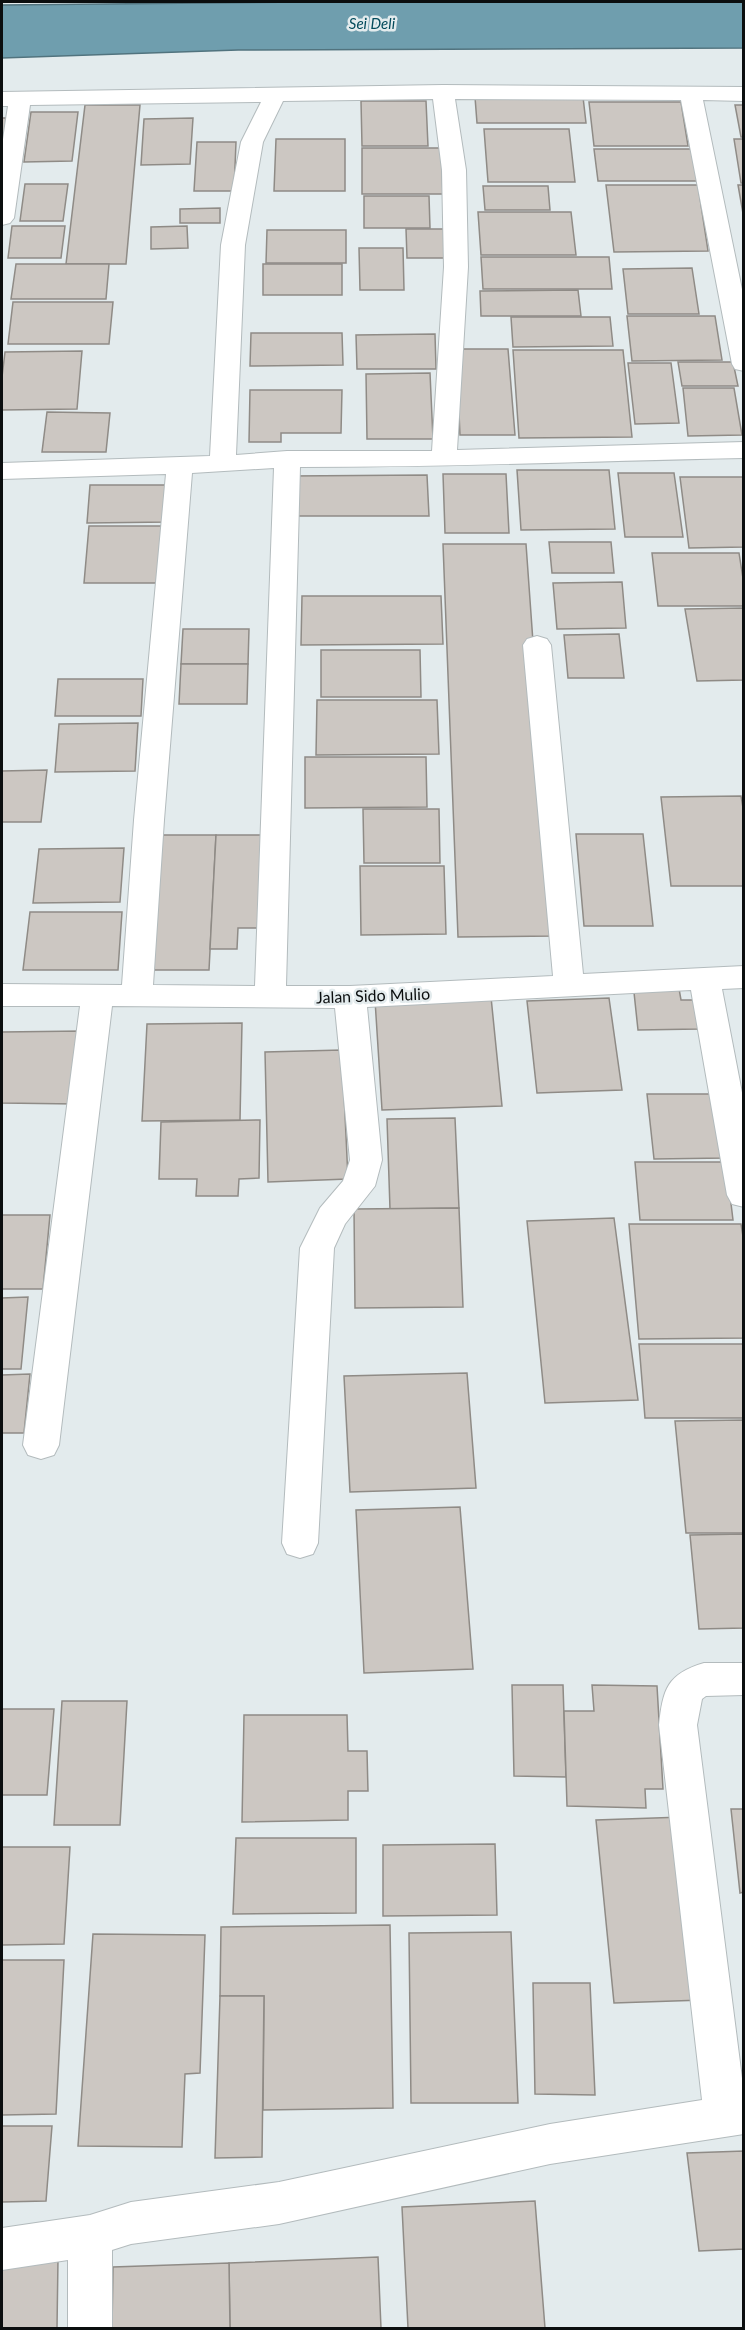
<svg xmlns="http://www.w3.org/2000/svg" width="745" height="2330" viewBox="0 0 745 2330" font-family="Lato,sans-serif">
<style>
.water{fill:#6f9eae;stroke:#51737e;stroke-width:1.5}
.building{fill:#ccc7c2;stroke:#8f8b86;stroke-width:1.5}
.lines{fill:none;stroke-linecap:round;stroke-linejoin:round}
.minor-casing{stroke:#b3bbbd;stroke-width:2}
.minor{fill:#fff;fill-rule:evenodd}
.labels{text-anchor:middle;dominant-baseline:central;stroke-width:5;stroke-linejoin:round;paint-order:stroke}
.far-water-label{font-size:15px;font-style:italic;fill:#024a5b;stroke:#e3ebed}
.street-label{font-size:16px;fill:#0b0e0f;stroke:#e3ebed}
</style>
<rect width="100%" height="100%" fill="#e3ebed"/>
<path class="water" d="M306,2h437v46l-505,2 -236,8v-53z"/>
<g class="building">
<path d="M475,97h108l3,26h-109z"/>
<path d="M361,101h65l2,45h-66z"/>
<path d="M589,102h92l7,44h-94z"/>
<path d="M85,105h55l-14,159h-60z"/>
<path d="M735,105h9v32h-3z"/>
<path d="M31,112h47l-6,49 -48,1z"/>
<path d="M2,118h9l-9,67z"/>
<path d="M193,118l-3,46 -49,1 3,-46z"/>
<path d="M484,129h85l6,53h-87z"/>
<path d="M276,139h69v52h-71z"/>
<path d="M734,139h10v44h-3z"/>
<path d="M197,142h39l-2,49h-40z"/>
<path d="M362,148h79l2,46h-81z"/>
<path d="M594,149h98l5,32h-99z"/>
<path d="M25,184h43l-5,37h-43z"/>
<path d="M606,185h92l10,66 -94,1z"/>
<path d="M738,185h6v34z"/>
<path d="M483,186h65l2,24h-65z"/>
<path d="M364,196h65l1,32h-66z"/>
<path d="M220,208v15h-40v-14z"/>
<path d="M478,212h93l5,43h-95z"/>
<path d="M12,226h53l-4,32h-53z"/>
<path d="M187,226l1,22 -37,1v-22z"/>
<path d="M406,229h40l2,29h-41z"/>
<path d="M267,230h79v33h-80z"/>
<path d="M359,248h44l1,42h-44z"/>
<path d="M481,257h128l3,32h-129z"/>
<path d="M16,264h93l-3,35h-95z"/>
<rect x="263" y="264" width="79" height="31"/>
<path d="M692,268l7,46h-71l-5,-45z"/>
<path d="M578,290l3,26h-100l-1,-25z"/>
<path d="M13,302h100l-4,42h-101z"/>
<path d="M627,316h88l7,44 -90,1z"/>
<path d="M511,317h99l3,29 -100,1z"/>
<path d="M251,333h91l1,32 -93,1z"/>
<path d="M435,334l1,35h-79l-1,-34z"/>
<path d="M456,349h52l7,86h-55z"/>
<path d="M513,350h110l9,87 -113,1z"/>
<path d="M82,351l-5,58 -75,1v-33l3,-25z"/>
<path d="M678,362h55l5,24h-56z"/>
<path d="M628,363h43l8,60 -44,1z"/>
<path d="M430,373l3,66h-66l-1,-65z"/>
<path d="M683,388h51l8,47 -54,1z"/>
<path d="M250,390h92l-1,43h-60v9h-32z"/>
<path d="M47,412l63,1 -4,39h-64z"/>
<path d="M517,470h92l6,59 -94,1z"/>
<path d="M618,473h56l9,64h-58z"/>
<path d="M443,474h63l3,59h-64z"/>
<path d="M427,475l2,41h-139v-40z"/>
<path d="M680,477h64v70l-55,1z"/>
<path d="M90,485h81l-2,37 -82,1z"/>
<path d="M89,526h80l-3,57h-82z"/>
<path d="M549,542h62l3,31h-62z"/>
<path d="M443,544h83l28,392 -96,1z"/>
<path d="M652,553h87l5,32v21h-86z"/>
<path d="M622,582l4,46 -69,1 -4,-46z"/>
<path d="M302,596h139l2,48 -142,1z"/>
<path d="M744,608v72l-47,1 -12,-72z"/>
<path d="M183,629h66l-1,35h-67z"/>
<path d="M619,634l5,44h-56l-4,-43z"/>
<path d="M321,650h99l1,47h-100z"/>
<path d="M181,664h67l-1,40h-68z"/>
<path d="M58,679h85l-2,37h-86z"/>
<path d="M317,700h120l2,54 -123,1z"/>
<path d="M138,723l-3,48 -80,1 4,-48z"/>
<path d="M305,757h121l1,50 -122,1z"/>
<path d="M47,770l-6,52h-39v-51z"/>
<path d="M741,796l3,18v72h-73l-10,-89z"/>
<path d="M363,809h76l1,54h-76z"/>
<path d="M576,834h67l10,92h-69z"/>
<path d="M157,835h59l-7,135h-60z"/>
<path d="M216,835h46l-2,93h-22l-1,21h-27z"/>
<path d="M124,848l-4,54 -87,1 6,-54z"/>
<path d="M360,866h84l2,68 -85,1z"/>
<path d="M30,912h92l-4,58h-95z"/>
<path d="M633,983h45l3,17h14l3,29 -60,1z"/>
<path d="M491,997l11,109 -120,4 -7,-110z"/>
<path d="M609,998l13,92 -85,3 -10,-92z"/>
<path d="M242,1023l-2,97 -98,1 5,-97z"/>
<path d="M82,1031l-6,73 -74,-1v-71z"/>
<path d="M342,1050l6,129 -80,3 -3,-130z"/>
<path d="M647,1094h70l8,64 -71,1z"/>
<path d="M455,1118l4,90 -69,1 -3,-90z"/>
<path d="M260,1120l-1,58 -20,1 -1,17h-42l1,-17h-38l2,-57z"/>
<path d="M635,1162h91l7,58h-93z"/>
<path d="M459,1208l4,99 -108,1 -1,-99z"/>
<path d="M2,1215h48l-7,74h-41z"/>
<path d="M614,1218l24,182 -93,3 -18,-182z"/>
<path d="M629,1224h112l3,19v95l-105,1z"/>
<path d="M28,1297l-7,72h-19v-71z"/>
<path d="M639,1344h105v74h-99z"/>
<path d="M467,1373l9,115 -126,4 -6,-116z"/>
<path d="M30,1374l-6,59h-22v-58z"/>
<path d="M744,1420v113h-58l-11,-112z"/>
<path d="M460,1507l13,162 -109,4 -8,-163z"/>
<path d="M744,1534v94l-45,1 -9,-94z"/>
<path d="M512,1685h51l3,92 -52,-1z"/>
<path d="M592,1685l65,1 6,103h-18l1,19 -79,-2 -3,-95h30z"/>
<path d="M62,1701h65l-7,124h-66z"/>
<path d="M2,1709h52l-7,86h-45z"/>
<path d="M244,1715h103l1,36h19l1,40h-20v29l-106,2z"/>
<path d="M731,1809h13v83l-4,1z"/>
<path d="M683,1817l20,183 -89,3 -18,-183z"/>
<path d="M236,1838h120v75l-123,1z"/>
<path d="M495,1844l2,71 -114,1v-71z"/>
<path d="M2,1847h68l-6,97 -62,1z"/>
<path d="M390,1925l3,183 -130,2 1,-114h-44l1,-69z"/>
<path d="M511,1932l7,171h-107l-2,-170z"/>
<path d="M93,1934l112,1 -5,138 -15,1 -3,73 -104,-1z"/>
<path d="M2,1960h62l-8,154 -54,1z"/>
<path d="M533,1983h57l5,112 -60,-1z"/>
<path d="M220,1996h44l-2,161 -47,1z"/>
<path d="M2,2126h50l-6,75 -44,1z"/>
<path d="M744,2151v98l-45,2 -12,-98z"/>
<path d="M535,2201l10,127h-137l-6,-121z"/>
<path d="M378,2257l3,71h-151l-1,-65z"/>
<path d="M58,2259l-1,69h-55v-67z"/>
<path d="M229,2263l1,65h-118l1,-61z"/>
</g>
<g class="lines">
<g class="minor-casing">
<g id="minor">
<path d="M443,85l301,2v14l-41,-1 41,199v72l-9,-2 -3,-5 -51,-264 -226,-1 11,71 2,97 -11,183 287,-8v16c-148,3 -296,9 -444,9l-14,519h64l203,-10 -30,-331 4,-6 10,-3 10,3 4,6 32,329 161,-8v22l-22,1 22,114v104l-12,-3 -5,-9 -36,-205 -324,17 15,153 -7,26 -30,38 -11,24 -16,295 -5,11 -13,4 -13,-4 -5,-11 18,-295 20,-40 23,-27 7,-21 -15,-152 -223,-2 -53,439 -5,10 -13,4 -13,-4 -5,-10 57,-439h-78v-22l120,1 12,-165 32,-346 -164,5v-16l208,-7 11,-211 20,-103 20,-40 -231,3 -16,113 -4,5 -8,2v-79l6,-40h-6v-14zM433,99l9,71 2,97 -12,184h-145l-51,4 9,-210 18,-103 20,-41zM274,468l-19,518 -102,-1 11,-165 28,-347z"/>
<path d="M704,1663h40v32l-38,1 -4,3 -5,26 47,369v40l-194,30 -271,60 -148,20 -19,6v78h-44v-68l-66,10v-42l88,-13 41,-13 148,-20 271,-58 152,-24 -43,-375c4,-36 8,-51 45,-62z"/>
</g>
</g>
<use href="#minor" class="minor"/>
</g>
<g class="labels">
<g class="far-water-label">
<text x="372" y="23">Sei Deli</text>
</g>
<g class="street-label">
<text transform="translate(373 995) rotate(-2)">Jalan Sido Mulio</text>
</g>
</g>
<rect width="745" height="2330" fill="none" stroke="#0b0e0f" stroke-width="6"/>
</svg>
